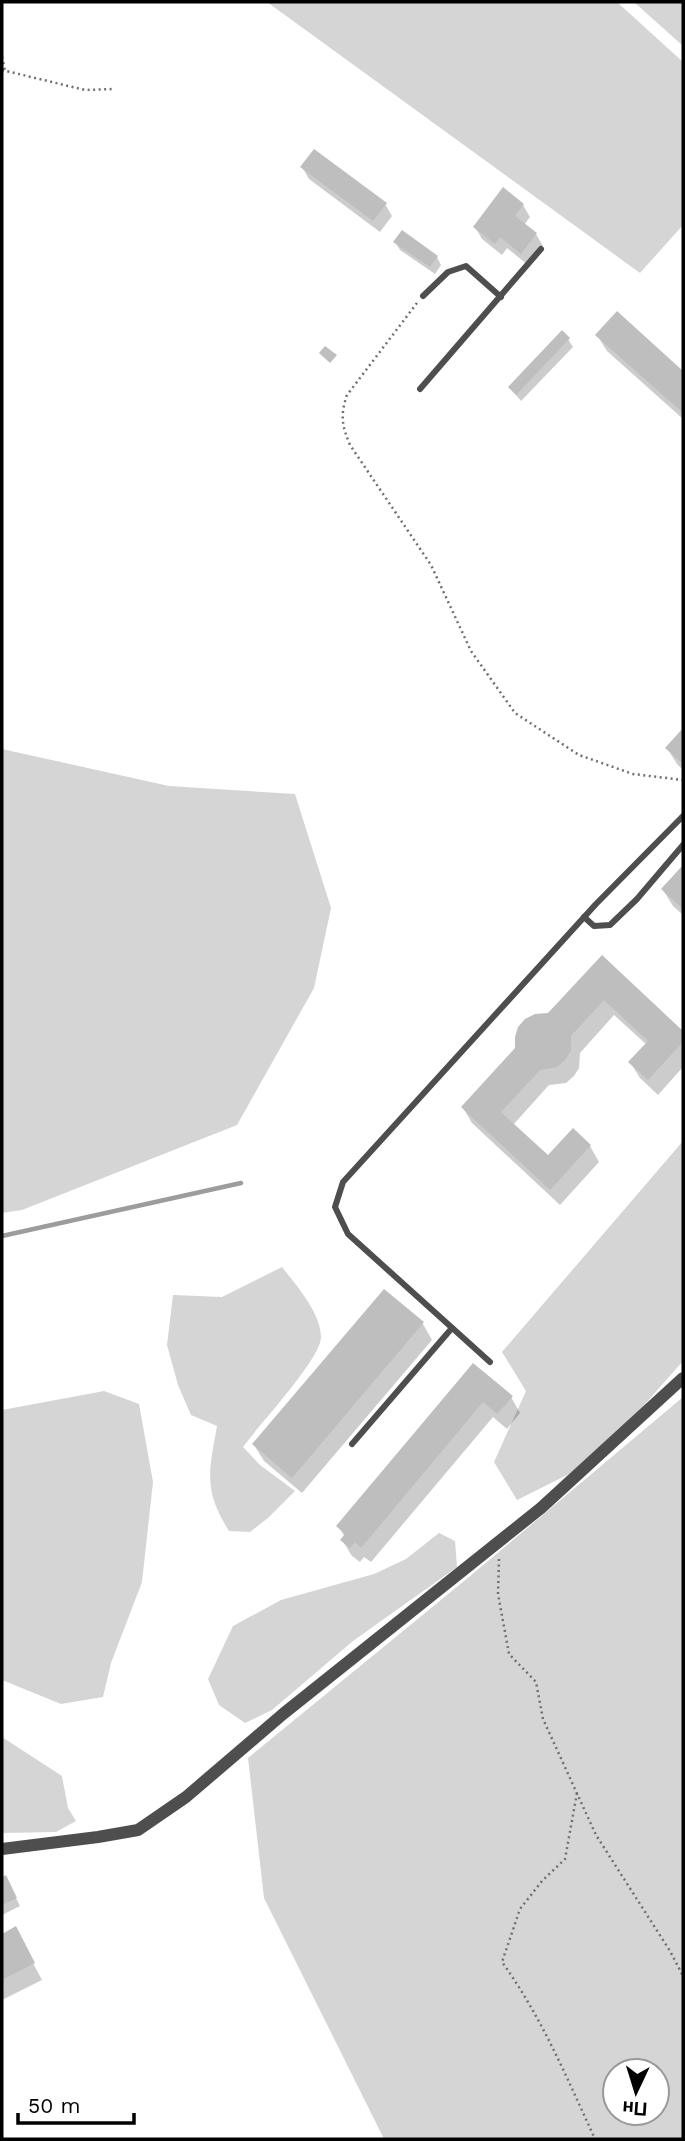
<svg xmlns="http://www.w3.org/2000/svg" width="685" height="2141" viewBox="0 0 685 2141" font-family="'Work Sans',sans-serif">
<style>
.green{fill:#d5d5d5;fill-rule:evenodd}
.shadow{fill:#0003}
.lines{fill:none;stroke-linecap:round;stroke-linejoin:round}
.stream{stroke:#9c9c9c;stroke-width:4.5}
.building{fill:#bebebe}
.path{stroke:#707070;stroke-width:2.5;stroke-dasharray:2 3.5;stroke-linecap:butt}
.lane{stroke:#4e4e4e;stroke-width:6}
.street{stroke:#4e4e4e;stroke-width:12}
</style>
<rect width="100%" height="100%" fill="#fff"/>
<g class="green">
<path d="M267,2h350l66,60v163l-43,48z"/>
<path d="M634,2h49v45v-1z"/>
<path d="M2,749l167,37 126,8 36,114 -17,80 -77,137 -215,85 -20,3z"/>
<path d="M683,1141v220l-45,51 -69,62 -52,26 -23,-38 32,-71 -24,-39z"/>
<path d="M282,1267c14,18 39,46 39,70 0,22 -63,89 -78,110l17,18 35,26 -27,27 -18,14 -21,-1c-26,-41 -20,-60 -12,-105l-26,-11 -13,-30 -11,-40 6,-50 49,2z"/>
<path d="M104,1391l35,13 14,78 -11,100 -31,81 -8,34 -42,7 -59,-24v-270z"/>
<path d="M683,1397v742h-299l-120,-241 -16,-140 221,-181zM615,2071h42v42h-42z"/>
<path d="M439,1533l16,8 2,26 -104,74 -81,69 -27,13 -26,-18 -11,-26 25,-53 48,-26 93,-26 32,-15z"/>
<path d="M2,1737l60,39 6,32 8,13 -20,11 -54,1z"/>
</g>
<g class="shadow">
<path d="M302,167l83,37 7,12 -12,16 -71,-53z"/>
<path d="M523,205l7,12 -6,8 12,9 7,12 -15,19 -21,-17 -5,7 -20,-16 -7,-12z"/>
<path d="M395,242l42,15 4,8 -6,9 -35,-24z"/>
<path d="M617,314l66,59v46l-76,-68 -10,-16z"/>
<path d="M568,339l5,8 -52,54 -11,-13z"/>
<path d="M683,731v39l-6,-6 -10,-16z"/>
<path d="M683,868v47l-10,-9 -10,-16z"/>
<path d="M602,958l81,75v34l-25,28 -18,-17 -10,-16 17,-17 -33,-30 -34,38 -1,15 -5,8 -8,7 -17,2 -36,40 35,33 25,-27 17,15 9,16 -39,43 -88,-82 -9,-15z"/>
<path d="M385,1291l38,33 9,16 -130,153 -38,-32 -10,-16z"/>
<path d="M473,1365l38,32 9,16 -13,16 -14,-12 -122,145 -7,-5 -4,5 -8,-6 -10,-16 3,-3 -7,-11z"/>
<path d="M5,1877l15,29 -18,9v-36z"/>
<path d="M15,1929l27,51 -40,20v-64z"/>
</g>
<g class="lines">
<path class="stream" d="M2,1236l239,-53"/>
</g>
<g class="building">
<path d="M314,149l73,54 -14,18 -73,-54z"/>
<path d="M503,187l21,17 -9,12 22,17 -16,21 -21,-17 -5,7 -22,-17z"/>
<path d="M402,230l36,26 -8,11 -37,-25z"/>
<path d="M617,311l66,60v42l-88,-78z"/>
<path d="M562,330l8,8 -54,57 -8,-8z"/>
<path d="M325,346l12,9 -7,8 -11,-10z"/>
<path d="M683,728v36l-18,-16z"/>
<path d="M683,865v44l-22,-20z"/>
<path d="M602,955l81,76v11l-35,38 -20,-18 20,-21 -44,-41 -33,36v15l-6,9 -8,7 -17,3 -39,42 47,43 25,-27 18,17 -41,45 -89,-83 54,-59v-11l3,-10 7,-8 10,-5 13,-1z"/>
<path d="M384,1289l40,33 -132,156 -40,-34z"/>
<path d="M473,1363l40,33 -16,18 -14,-12 -122,146 -6,-6 -5,6 -10,-8 5,-6 -9,-8z"/>
<path d="M6,1875l11,23 -15,7v-28z"/>
<path d="M16,1926l19,37 -33,17v-46z"/>
</g>
<g class="lines">
<g class="path">
<path d="M2,57l3,14"/>
<path d="M2,70l83,20 30,-1"/>
<path d="M417,303l-70,92c-7,20 -5,31 3,50l81,120 40,86 44,62 64,42 54,19 50,6"/>
<path d="M499,1559l-1,35 11,60 27,28 7,37 53,116 74,116 13,25"/>
<path d="M577,1793l-12,66 -23,22 -22,28 -18,53c39,54 65,116 93,177"/>
</g>
<g class="lane">
<path d="M423,296l25,-24 18,-6 35,31"/>
<path d="M420,389l121,-140"/>
<path d="M584,917l10,9 16,-1 27,-26 46,-54"/>
<path d="M490,1362l-142,-128 -13,-27 8,-25 253,-278 87,-88"/>
<path d="M352,1444l100,-116"/>
</g>
<path class="street" d="M2,1849l96,-12 40,-7 48,-33 97,-83 258,-206 142,-130"/>
</g>
<rect width="685" height="2141" fill="none" stroke="#000000" stroke-width="7"/>
<g transform="translate(636 2092) rotate(184)"><circle r="33" fill="#ffffff" stroke="#999999" stroke-width="2"/>
<path d="M0-5L12 26L0 18L-12 26Z" fill="#000000"/>
<text y="-10" font-size="19" font-weight="bold" text-anchor="middle" fill="#000000">Пн</text>
</g>
<path d="M18 2113v10h116v-10" fill="none" stroke="#000000" stroke-width="3.5"/>
<text x="28" y="2113" font-size="21" fill="#000000" stroke="#ffffff" stroke-width="5" paint-order="stroke">50 m</text>
</svg>
